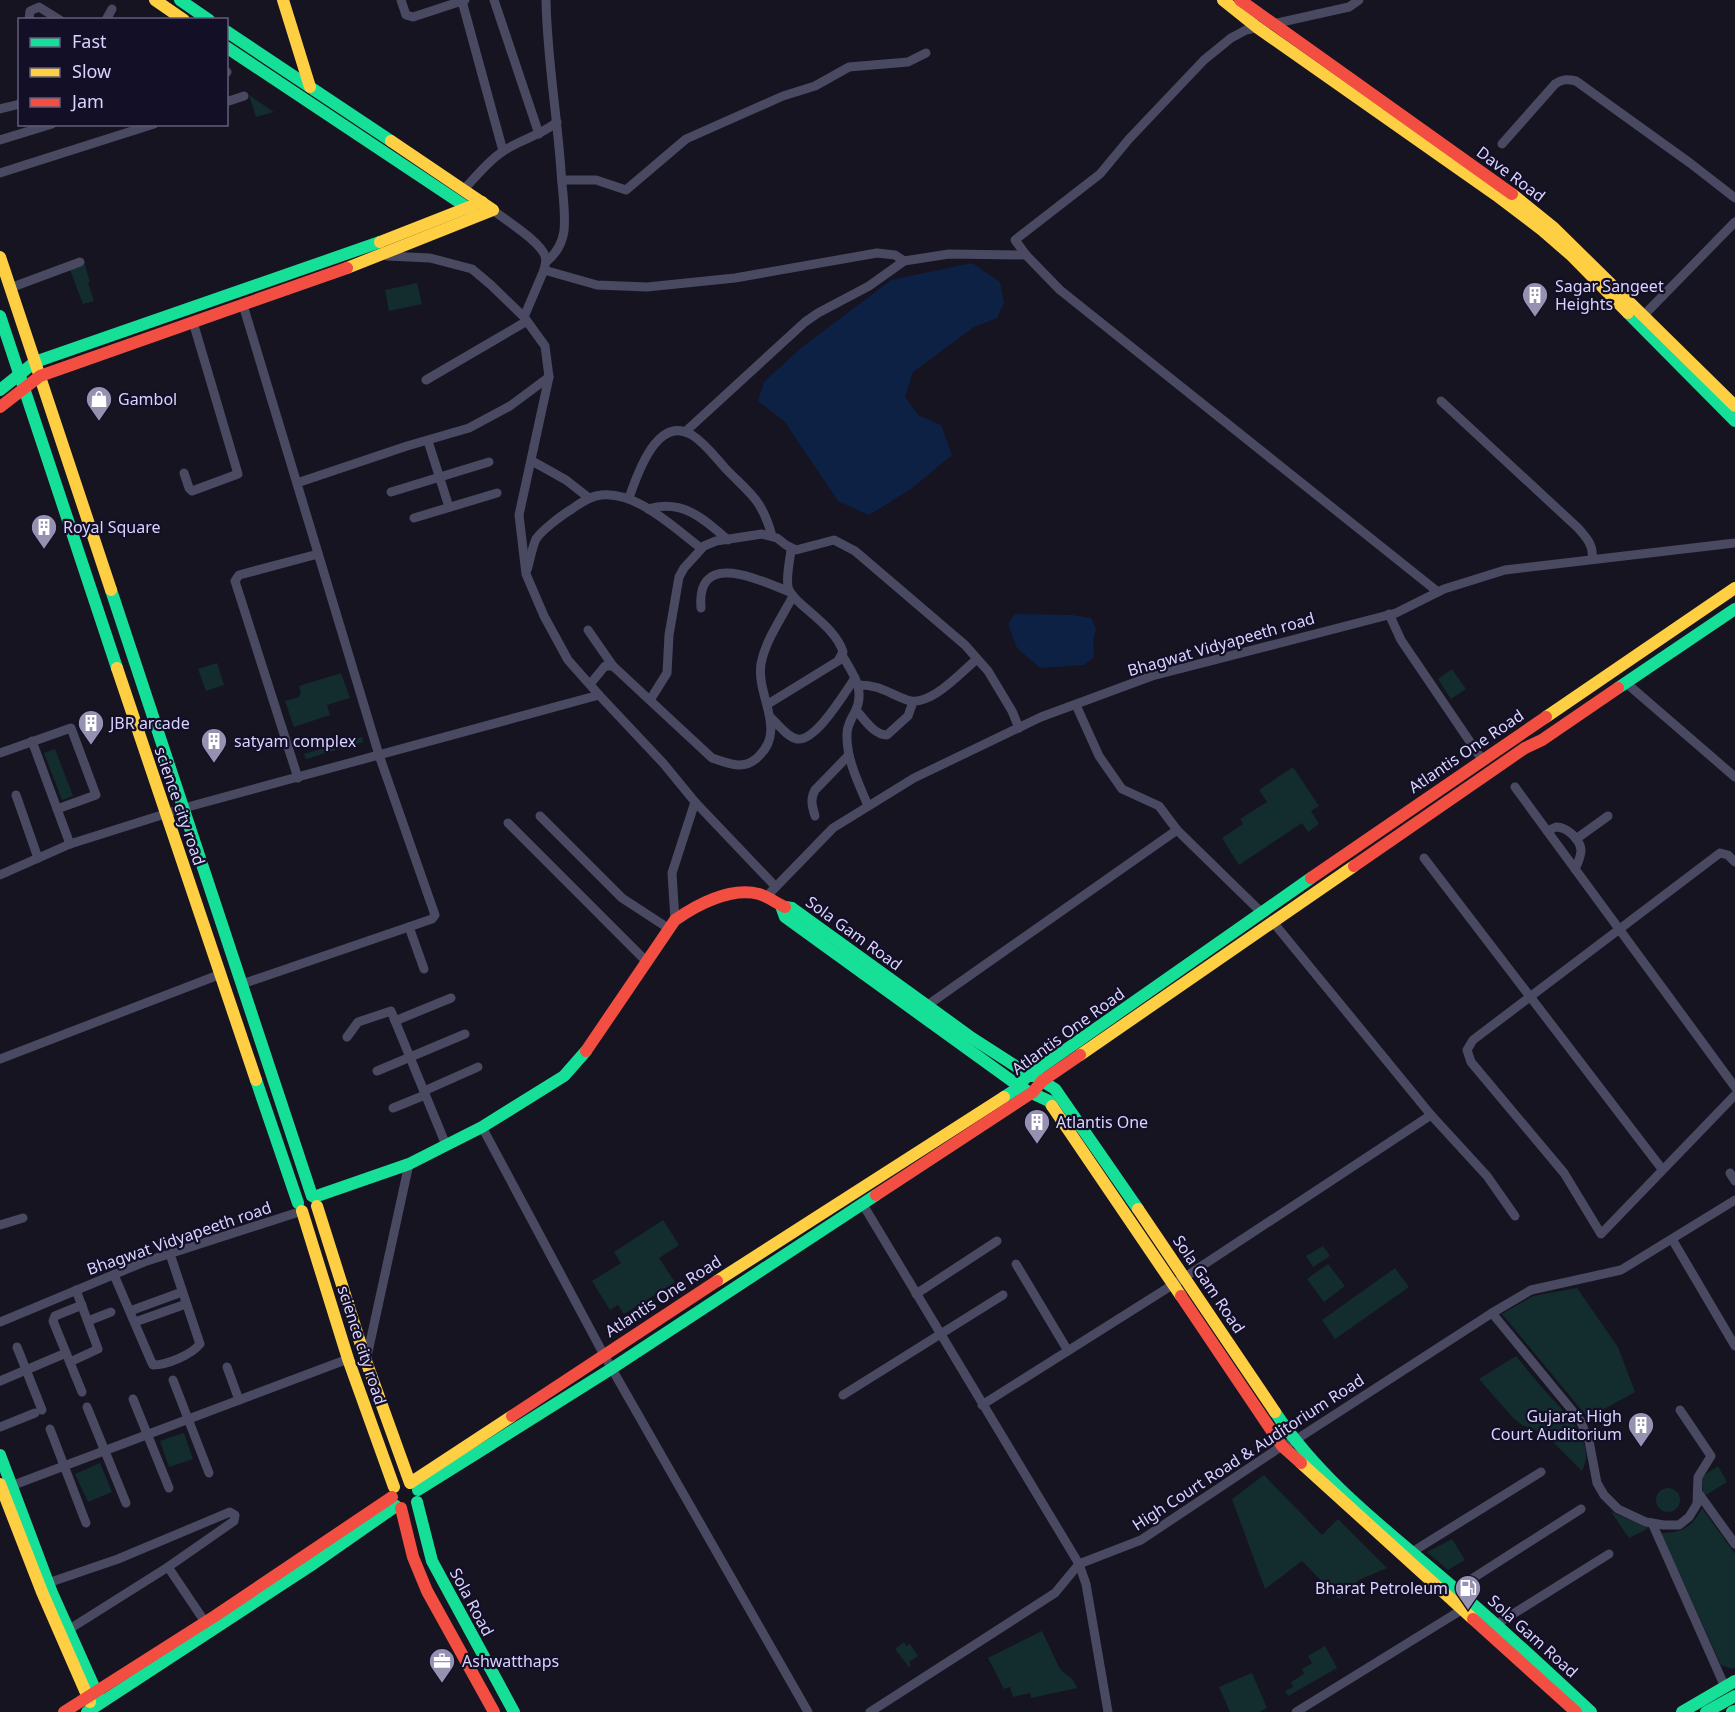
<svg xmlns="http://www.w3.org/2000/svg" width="1735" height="1712" viewBox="0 0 1735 1712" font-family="'Noto Sans',sans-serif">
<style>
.green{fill:#132c2d}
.water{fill:#0d2144}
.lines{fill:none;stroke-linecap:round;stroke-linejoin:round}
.street{stroke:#4a4962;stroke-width:9}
.fast{stroke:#16e098;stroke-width:12}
.slow{stroke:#ffcf43;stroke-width:12}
.jam{stroke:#f24e42;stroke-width:12}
.labels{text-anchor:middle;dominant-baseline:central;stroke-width:4.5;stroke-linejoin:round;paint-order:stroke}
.street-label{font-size:16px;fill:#d9d4ff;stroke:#130f26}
.poi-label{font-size:16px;fill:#d9d4ff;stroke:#130f26;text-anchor:start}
</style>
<rect width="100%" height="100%" fill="#161421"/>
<g class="green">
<path d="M249,95l25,17 -18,5z"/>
<path d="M84,262l6,20 -2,1 6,18 -11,3 -14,-37z"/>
<path d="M417,283l5,21 -33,7 -4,-21z"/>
<path d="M217,663l7,22 -18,6 -8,-22z"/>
<path d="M1452,669l14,20 -15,10 -13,-20z"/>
<path d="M341,673l9,25 -23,7 3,10 -36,12 -9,-26 14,-4 2,-5 -2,-6z"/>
<path d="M362,737l1,5 -57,17 -2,-5z"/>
<path d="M55,749l18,47 -11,4 -18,-47z"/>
<path d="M1293,767l26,39 -8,5 8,13 -11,8 -6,-9 -63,42 -17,-27 21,-14 -3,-5 27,-17 -8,-12z"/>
<path d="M663,1220l16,25 -20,13 16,24 -51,32 -6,-9 -8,5 -18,-29 29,-18 -7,-11z"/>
<path d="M1323,1246l7,10 -17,11 -7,-11z"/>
<path d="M1328,1264l17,22 -21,16 -17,-23z"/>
<path d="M1395,1268l14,19 -74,52 -13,-19z"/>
<path d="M1577,1288l41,59 17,45 -47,26 -86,-104 31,-18z"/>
<path d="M1516,1356c10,12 19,24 30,36 17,19 52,50 36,79l-37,-37 -23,-9 -8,-6 -35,-40z"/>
<path d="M184,1433l9,26 -24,8 -9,-26z"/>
<path d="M100,1463l12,29 -24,10 -13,-28z"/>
<path d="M1718,1466l9,16 -21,13 -3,-3v-16z"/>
<path d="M1264,1475l58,60 16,-16 49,49 -28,12 -20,19 -37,-38 -37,28 -33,-90z"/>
<circle cx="1668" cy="1500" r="12"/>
<path d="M1702,1508l33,46v113l-3,2 -11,-4 -60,-132c20,0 32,-6 41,-25z"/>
<path d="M1611,1512l36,15v2l-18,9z"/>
<path d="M1452,1539l13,21 -17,10 -21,-18z"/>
<path d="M1042,1631c6,12 11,24 17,36 4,8 13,7 18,21l-46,10 -1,-5 -17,4 -3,-10 -6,2 -16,-31z"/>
<path d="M904,1642l2,4 4,-2 8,12 -9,6 2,4 -2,1 -14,-18z"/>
<path d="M1325,1646l12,22 -49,28 -3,-5 8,-4 -2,-5 13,-8 -2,-5 10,-6 -4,-7z"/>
<path d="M1252,1673l15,35 -8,4h-29l-11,-25z"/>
</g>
<g class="water">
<path d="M972,263l28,19 4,21 -7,15 -23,9 -61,45 -8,25 13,18 23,10 11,30 -41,34 -42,26 -31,-14 -53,-79 -27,-21 6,-19 37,-34 90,-68z"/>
<path d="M1015,614l57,1 19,3 5,11 -3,10 1,18 -10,8 -44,3 -23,-20 -9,-24z"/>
</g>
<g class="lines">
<g class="street">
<path d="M401,0l5,15 7,2 52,-17"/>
<path d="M494,0l45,134"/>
<path d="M546,0c1,57 11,114 15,171 1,19 5,40 3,60 -2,13 -8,23 -18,31"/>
<path d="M1359,0l-10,7 -103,23 -15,8 -27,22 -75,79 -29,35 -85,66 11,15 34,35 378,302"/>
<path d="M462,1l41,150"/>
<path d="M29,20l1,-9 9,-4 21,13"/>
<path d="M106,20l6,-11"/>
<path d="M226,72h1"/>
<path d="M226,102l18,-6"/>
<path d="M0,109l20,-5"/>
<path d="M0,140l52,-16"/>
<path d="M1502,144l53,-60c7,-5 12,-5 21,-3l114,82 45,35"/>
<path d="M0,173l154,-49"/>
<path d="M562,180h34l30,10 60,-51 97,-43 32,-10 34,-19 59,-5 18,-9"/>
<path d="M464,189c12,-12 23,-27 38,-37 17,-12 38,-16 55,-30"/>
<path d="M493,210c12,10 47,31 52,46 2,5 0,9 -1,14l-20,47"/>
<path d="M387,256l43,2 42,11 19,16 33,32 21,29 4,31 -30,138 7,59 18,42 24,44 31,35"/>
<path d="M544,270l53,15 50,2 88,-9 142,-25 18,2 9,6"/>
<path d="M10,288l70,-26"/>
<path d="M1644,315l91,-93"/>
<path d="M426,380l101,-59"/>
<path d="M1441,401l137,127c9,10 16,18 14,31"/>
<path d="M685,432l120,-110 13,-9 51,-27 35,-25 45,-7 77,1"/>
<path d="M428,441l21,66"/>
<path d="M532,461l34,19 23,18"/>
<path d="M184,473l5,15 3,3 46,-17 -45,-152"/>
<path d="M297,483l110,-37 62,-18 41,-22 39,-29"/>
<path d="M391,492l98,-30"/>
<path d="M629,498c8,-23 28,-84 63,-63 13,8 23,22 33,33 25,26 37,31 47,68"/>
<path d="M648,509c34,-10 55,9 80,31"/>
<path d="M414,518l83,-25"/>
<path d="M527,570c3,-10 5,-22 9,-31 5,-8 27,-25 36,-30 7,-5 15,-11 24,-13 37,-9 78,32 105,52"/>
<path d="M701,608c-5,-60 60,-27 89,-16"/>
<path d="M1389,614l12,26 82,121"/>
<path d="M588,630l25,36"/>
<path d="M842,655c11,19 24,35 13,57 -4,7 -8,14 -8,22 -1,25 12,50 21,72"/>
<path d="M1625,682l110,95"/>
<path d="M591,683l14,-17h8l99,92c17,6 33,13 47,-2 28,-27 -3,-60 2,-92 4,-23 21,-47 32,-68"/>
<path d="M859,685c21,0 29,8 48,15 23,8 54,-28 70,-41"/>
<path d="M650,700l17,-27 2,-38 10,-58 5,-9 20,-22 12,-5 46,-7 15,4 9,7 10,5 38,-10 21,11 110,94 23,26 24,40 7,17"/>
<path d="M768,704l70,-43 5,-9c-8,-28 -51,-48 -55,-65 -2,-12 2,-26 3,-38"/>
<path d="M1076,705l23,51 23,33 37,17 18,24"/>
<path d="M856,710c8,9 18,25 31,25l21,-19 5,-14"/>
<path d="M771,718c7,6 16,19 26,21 19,3 48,-47 58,-61"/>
<path d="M32,741l38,103"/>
<path d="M0,753l71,-25 25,67 -39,14"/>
<path d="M298,778l-63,-197 4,-6 79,-21"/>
<path d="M1515,787l220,300"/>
<path d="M16,795l22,63"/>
<path d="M540,816l82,82 46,30"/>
<path d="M815,816c-3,-10 -5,-17 0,-26l34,-35"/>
<path d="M508,823l139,139"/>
<path d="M1547,831c0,0 9,-4 9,-4 11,0 24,12 25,23 0,7 -3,13 -6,19"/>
<path d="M1576,839l32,-23"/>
<path d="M1424,858l238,311"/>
<path d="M1735,862l-7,-7 -8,-2 -247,187 -6,10 4,12 93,111 37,61 134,-139"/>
<path d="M0,875l70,-31 114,-36 415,-113 64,68 32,39 80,84"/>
<path d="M766,897l67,-69 81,-50 127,-61 111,-41 244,-63 48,-24 61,-19 230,-27"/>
<path d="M675,920l-3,-47 23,-71"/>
<path d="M1273,922l158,193 56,61 28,40"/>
<path d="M409,927l15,42"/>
<path d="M242,984l190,-65 3,-4 -56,-160 -136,-450"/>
<path d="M922,1009l255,-179 85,83"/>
<path d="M395,1021l56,-23"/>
<path d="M347,1037l11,-15 33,-11 55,134"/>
<path d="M0,1059l221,-85"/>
<path d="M377,1071l88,-37"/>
<path d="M424,1091l54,-24"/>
<path d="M393,1108l32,-13"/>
<path d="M482,1127l122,228 204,357"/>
<path d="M1730,1173l5,8"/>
<path d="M862,1203l217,361 7,20 22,128"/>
<path d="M0,1225l23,-7"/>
<path d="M1672,1239l63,107"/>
<path d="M1016,1264l52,87"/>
<path d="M114,1275l37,86 2,4c14,0 38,-10 47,-21l-30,-90"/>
<path d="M916,1294l81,-53"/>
<path d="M82,1305l-27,11 -2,5 29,71"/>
<path d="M130,1311l52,-19"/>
<path d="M1492,1313l88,107 9,21 8,42 7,12 14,14 28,13 18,3h15l10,-8 8,-13 1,-27 13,-21 -31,-46"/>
<path d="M88,1321l23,-9"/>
<path d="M0,1322l144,-60 158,-51"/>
<path d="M135,1322l51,-18"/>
<path d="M17,1347l25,63"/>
<path d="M366,1361l43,-197"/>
<path d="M70,1362l28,-13 -22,-59"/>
<path d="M227,1367l12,33"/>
<path d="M173,1380l36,93"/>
<path d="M0,1381l66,-28"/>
<path d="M843,1395l160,-100"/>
<path d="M133,1399l36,89"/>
<path d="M982,1405l203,-128 246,-162"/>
<path d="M87,1407l39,96"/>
<path d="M0,1427l35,-14"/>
<path d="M50,1429l36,94"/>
<path d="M11,1486l337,-127"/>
<path d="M1699,1494l36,50"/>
<path d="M1652,1523l73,164"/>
<path d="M1412,1552l129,-80"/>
<path d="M48,1583l70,-24 112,-47 5,3 -1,6 -66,46 37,55"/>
<path d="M1456,1589l125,-80"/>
<path d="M1497,1624l112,-70"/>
<path d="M68,1630l100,-63"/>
<path d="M870,1712l185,-119 24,-29 62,-24 141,-94 12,-5 198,-128 39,-23 90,-20 114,-70"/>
<path d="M1296,1712l167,-103"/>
</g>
<g class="fast">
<path d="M180,0l29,20"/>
<path d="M226,31l165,110"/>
<path d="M226,47l245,163"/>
<path d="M1628,313l107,108"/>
<path d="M0,316l117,352"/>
<path d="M0,390l35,-28 345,-120"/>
<path d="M111,590l201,606"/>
<path d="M1618,688l117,-79"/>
<path d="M781,906l4,11 238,172 26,12 3,5"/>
<path d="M785,907l7,1 180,130 59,38h7l4,5 13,8 83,120"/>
<path d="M256,1080l42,123"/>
<path d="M1004,1097l17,-11 3,-7 287,-201"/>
<path d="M314,1197l95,-33 73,-37 82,-51 22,-25"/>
<path d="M1275,1412c45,68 110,117 171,169 50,42 97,86 145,131"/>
<path d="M0,1455l52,138 47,105"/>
<path d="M418,1490l193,-121 265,-174"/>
<path d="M417,1502l15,59 82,151"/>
<path d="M87,1712l223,-146 86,-60"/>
<path d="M1682,1712l53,-31"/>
<path d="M1706,1712l29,-16"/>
<path d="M1732,1712l3,-1"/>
</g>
<g class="slow">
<path d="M155,0l29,20"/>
<path d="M283,0l27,87"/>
<path d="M1223,0l35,28 238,167 46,35 30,26 56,57"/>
<path d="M1512,194l42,34 181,178"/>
<path d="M380,242l102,-40"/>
<path d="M0,257l111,333"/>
<path d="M347,268l146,-58 -102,-69"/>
<path d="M117,668l139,412"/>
<path d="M1546,717l189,-129"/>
<path d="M1080,1055l274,-189"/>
<path d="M1052,1106l129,190"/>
<path d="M317,1206l49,155 44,122 102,-67"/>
<path d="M1138,1209l137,203"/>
<path d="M302,1211l46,148 46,128"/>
<path d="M717,1281l287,-184"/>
<path d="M1301,1463l172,156"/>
<path d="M0,1484l42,108 48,110"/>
</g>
<g class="jam">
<path d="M1240,0l272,194"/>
<path d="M0,407l40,-31 307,-108"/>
<path d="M1354,866l171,-118 17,-8 76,-52"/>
<path d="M1311,878l235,-161"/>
<path d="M586,1051l89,-131c23,-16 56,-33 84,-26 10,3 17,9 26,13"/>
<path d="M876,1195l157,-103 9,-11 38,-26"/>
<path d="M1181,1296l101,150 19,17"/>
<path d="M512,1416l205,-135"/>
<path d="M401,1508l12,49 14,34 67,121"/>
<path d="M1473,1619l103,93"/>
<path d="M64,1712l151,-96 177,-119"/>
</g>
</g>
<defs>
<g id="building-pin" transform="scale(1.35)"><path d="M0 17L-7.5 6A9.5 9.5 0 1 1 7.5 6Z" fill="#9591b1" stroke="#130f26"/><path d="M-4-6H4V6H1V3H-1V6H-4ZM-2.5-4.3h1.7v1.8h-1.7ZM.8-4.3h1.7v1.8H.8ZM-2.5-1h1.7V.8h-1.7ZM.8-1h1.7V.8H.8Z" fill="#fff"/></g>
<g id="shop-pin" transform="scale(1.35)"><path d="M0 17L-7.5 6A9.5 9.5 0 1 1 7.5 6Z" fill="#9591b1" stroke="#130f26"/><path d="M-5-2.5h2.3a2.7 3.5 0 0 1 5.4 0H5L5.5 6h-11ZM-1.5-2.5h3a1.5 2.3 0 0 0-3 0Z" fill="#fff"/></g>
<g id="fuel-pin" transform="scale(1.35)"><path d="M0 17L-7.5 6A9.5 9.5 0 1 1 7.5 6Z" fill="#9591b1" stroke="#130f26"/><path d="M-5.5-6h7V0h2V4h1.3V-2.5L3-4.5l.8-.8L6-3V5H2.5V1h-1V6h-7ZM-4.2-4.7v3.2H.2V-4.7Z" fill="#fff"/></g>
<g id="office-pin" transform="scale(1.35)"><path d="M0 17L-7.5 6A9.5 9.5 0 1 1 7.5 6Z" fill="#9591b1" stroke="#130f26"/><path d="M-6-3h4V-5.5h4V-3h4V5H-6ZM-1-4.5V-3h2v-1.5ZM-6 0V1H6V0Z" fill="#fff"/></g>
</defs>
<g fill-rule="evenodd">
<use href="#building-pin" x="1535" y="295"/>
<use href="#shop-pin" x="99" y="399"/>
<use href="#building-pin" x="44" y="527"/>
<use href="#building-pin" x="91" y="723"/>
<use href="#building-pin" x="214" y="741"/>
<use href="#building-pin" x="1037" y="1122"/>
<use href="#building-pin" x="1641" y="1425"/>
<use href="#fuel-pin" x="1468" y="1588"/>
<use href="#office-pin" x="442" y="1661"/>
</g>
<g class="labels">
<g class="street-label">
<text transform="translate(1511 174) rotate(37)">Dave Road</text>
<text transform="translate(1221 644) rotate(-16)">Bhagwat Vidyapeeth road</text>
<text transform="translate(1466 751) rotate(-34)">Atlantis One Road</text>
<text transform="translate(180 806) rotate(71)">science city road</text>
<text transform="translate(854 933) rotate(36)">Sola Gam Road</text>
<text transform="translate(1068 1031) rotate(-36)">Atlantis One Road</text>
<text transform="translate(179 1238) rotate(-19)">Bhagwat Vidyapeeth road</text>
<text transform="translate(1209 1284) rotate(56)">Sola Gam Road</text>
<text transform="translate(663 1296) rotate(-33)">Atlantis One Road</text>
<text transform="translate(362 1345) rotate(72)">science city road</text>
<text transform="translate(1248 1452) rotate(-33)">High Court Road &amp; Auditorium Road</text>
<text transform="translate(472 1602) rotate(62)">Sola Road</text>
<text transform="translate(1533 1636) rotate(42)">Sola Gam Road</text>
</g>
<g class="poi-label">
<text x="1555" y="286">Sagar Sangeet<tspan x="1555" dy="18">Heights</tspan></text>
<text x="118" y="399">Gambol</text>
<text x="63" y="527">Royal Square</text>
<text x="110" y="723">JBR arcade</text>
<text x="234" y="741">satyam complex</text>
<text x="1056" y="1122">Atlantis One</text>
<text x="1622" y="1416" text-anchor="end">Gujarat High<tspan x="1622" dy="18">Court Auditorium</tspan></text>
<text x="1448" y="1588" text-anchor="end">Bharat Petroleum</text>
<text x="462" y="1661">Ashwatthaps</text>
</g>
</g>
<rect x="18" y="18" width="210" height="108" fill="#130f26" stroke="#625e7d" stroke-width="1.5"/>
<rect x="30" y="38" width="30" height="9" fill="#16e098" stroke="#625e7d" stroke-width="1.5"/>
<text x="72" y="48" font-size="18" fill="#d9d4ff">Fast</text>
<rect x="30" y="68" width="30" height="9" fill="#ffcf43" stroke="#625e7d" stroke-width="1.5"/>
<text x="72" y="78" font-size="18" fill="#d9d4ff">Slow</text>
<rect x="30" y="98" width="30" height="9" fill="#f24e42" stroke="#625e7d" stroke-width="1.5"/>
<text x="72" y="108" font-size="18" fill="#d9d4ff">Jam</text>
</svg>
